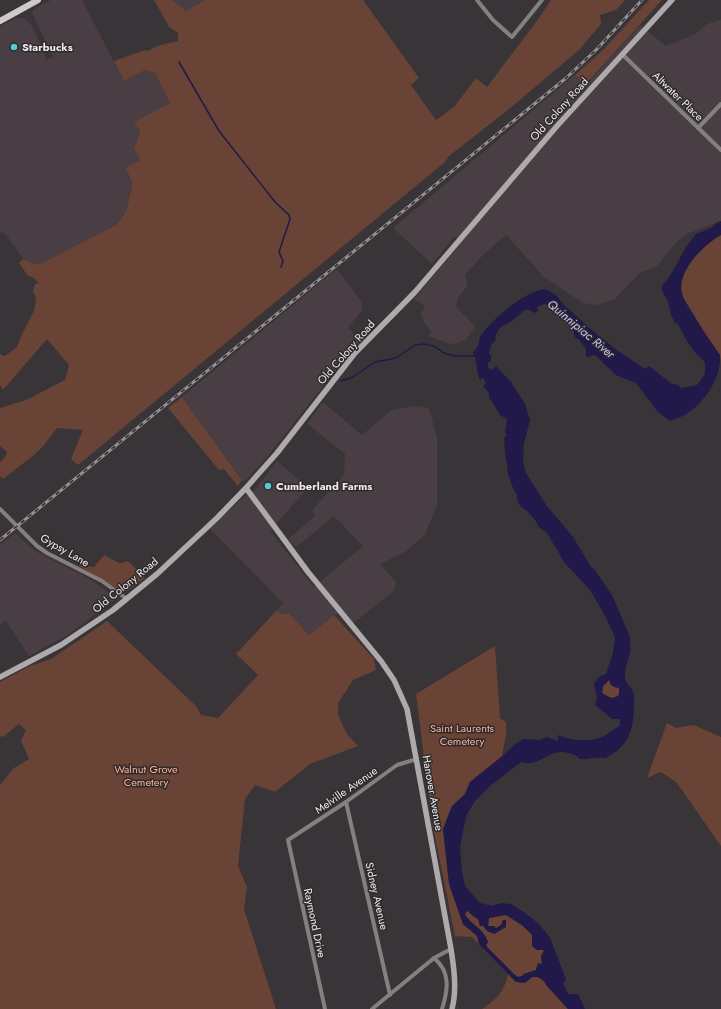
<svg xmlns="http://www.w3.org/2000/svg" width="721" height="1009" viewBox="0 0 721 1009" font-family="Jost,sans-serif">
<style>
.built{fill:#483e43}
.green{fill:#694335}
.water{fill:#20194a;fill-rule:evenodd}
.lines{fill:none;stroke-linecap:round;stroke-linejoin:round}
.stream{stroke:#20194a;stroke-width:1.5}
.minor{stroke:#838080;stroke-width:4}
.secondary{stroke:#aea9aa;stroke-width:5.5}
.primary{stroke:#cfc9ca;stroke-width:6}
.rail-casing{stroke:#959193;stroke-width:3}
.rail{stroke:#2f2a2d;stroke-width:1.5;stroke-dasharray:4.5;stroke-linecap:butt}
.poi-dot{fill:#52cdcf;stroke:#2f2a2d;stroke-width:1.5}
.labels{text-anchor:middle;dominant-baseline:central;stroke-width:3;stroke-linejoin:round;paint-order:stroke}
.poi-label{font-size:11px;font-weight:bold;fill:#edeaeb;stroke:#2f2a2d;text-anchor:start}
.street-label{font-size:11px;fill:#edeaeb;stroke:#2f2a2d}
.park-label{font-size:11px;fill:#fbb296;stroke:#2f2a2d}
.water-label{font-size:12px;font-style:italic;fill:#c5c6f8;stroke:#2f2a2d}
</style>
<rect width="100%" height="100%" fill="#393437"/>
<g class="built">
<path d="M51,0h31l42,81 21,-11 10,3 15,30 -30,28 -6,18 6,11 -8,22 -6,30 -10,13 -76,39 -9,-1 -8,-4 -18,-26 -5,-1v-206l18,-9 7,2 5,4 14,27 2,10 7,-3 -21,-44 2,-4z"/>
<path d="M172,0h33l-19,11z"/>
<path d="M721,20v201l-34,13 -12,10 -18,22 -17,7 -15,15 -10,11 -18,6 -14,-2 -39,-26 -38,-42 -23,20 -18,20 3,10 -10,13 -2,8 4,5 13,13 2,3 -9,12 -7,4 -9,1 -22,-8 3,-5 -8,-10 -2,-8 4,-7 -11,-7 52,-62h-12l-22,27 -39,-36 182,-153 11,10 54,-60 26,21 29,-12 12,-10z"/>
<path d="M337,269l25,33v8l-14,18 13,13 -18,20 -75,95 -24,26 -62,-85z"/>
<path d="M323,402l39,33 29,-25 24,-4 14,2 8,30v67l-12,30 -20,17 -25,12 16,18 -2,9 -45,36 -11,-14 -29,22 -20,-22 -7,1 -6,-3 7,-8 -73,-74 32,-31 13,-8 22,-29 31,27 -38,43 44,56 49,-41 -29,-30 -38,31 -8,-8 27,-23 -3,-6 32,-35 1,-21 -38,-30z"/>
<path d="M15,533l20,18 53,27 29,20 -51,38 -37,20 -23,-35 -6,4v-80z"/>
</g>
<g class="green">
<path d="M154,0h18l14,11 19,-11h158l56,78 -8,7 25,35 18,-13 22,-29 11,9 52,-69 12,-18h74l-9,10 -16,5 1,9 -22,26 -71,60 -59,46 -4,6 -367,303 -7,-6 12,-29 -26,-2 -13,17 -10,10 -31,24 -3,-3v-14l5,-5 2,-5 -7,-6v-38l26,-8 39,-20 4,-15 -22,-26 -44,51 -3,-5v-32l1,2 4,1 12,-9 4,-11 13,-25 2,-13 -3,-7 2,-7 4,-1 -5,-5 -6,-2 -9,-13 4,-4 8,4 9,1 76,-39 10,-13 5,-22 1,-8 -6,-14 14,-8 -6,-11 6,-18 -6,-9 36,-19 -15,-30 -10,-3 -21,11 -10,-20 31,-11 3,1 9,-5 21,-5v-8l-9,-6z"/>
<path d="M649,0h13l-77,85 -10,-10 28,-25z"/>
<path d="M721,235v127l-1,-7c-11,-15 -21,-31 -30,-47 -3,-5 -7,-9 -8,-14 -6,-22 21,-49 39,-59z"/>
<path d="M182,397l60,83 -4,6 -14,-17 -5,1 -51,-62z"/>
<path d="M104,555l15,8h4l3,-2 3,1 16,16 -18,13 -4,1 -46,-27 17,2z"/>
<path d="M276,611l6,3 7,-1 20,22 25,-20 40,44 2,11 -23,10 -15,23v12l9,19 11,12 -48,18 -35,28 -20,-7 -10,14 -7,67 9,21 -3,22 32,100h-276v-224l14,-17 15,-9 -8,-18 5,-11 -7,-6 -16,13 -3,-1v-54l30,-16 21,-7 56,-38 89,85 5,9 17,3 40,-43 -22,-21z"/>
<path d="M495,646l5,72 6,4v13l-4,21 -32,26 -5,12 -13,12 -9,23 6,55 14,40 14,12 2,8 -7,-7 -17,-1 -22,-109 -17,-133z"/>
<path d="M609,680l10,8v7l-3,2 -5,1 -9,-5 1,-7z"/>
<path d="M667,723l9,5 18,-3 27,12v109l-37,-53 -8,-11 -15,-10 -14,6z"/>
<path d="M466,911h2c3,3 5,5 8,7 8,6 7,11 18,16l7,-9 -3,3 -9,-1 -1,-2 1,-7 17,-3 17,10 9,10v10l4,5h8l-3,6 1,8 -6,3v3l-12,4 -2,2 -4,1 -3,-2 -28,-28 -1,-2 2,-3c-5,-14 -15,-16 -23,-27z"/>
<path d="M508,974l8,8 11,-1 5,-4h6l6,4 3,5 21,23h-86c15,-10 22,-17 26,-35z"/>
</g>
<path class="water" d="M721,221v14c-18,10 -45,37 -39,59 1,5 5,9 7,14 10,16 20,32 31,47 1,23 -14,45 -32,58 -5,3 -12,6 -18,8l-12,-9 -22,-29 -20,-8 -21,-20 -7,2 -2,-1v-7l-6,-8 -5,-4 -3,-13 -24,-19 -4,-1 -7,3 1,4 -3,2 -8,-4c-6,3 -9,8 -15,12 -10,6 -13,4 -17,17l1,2 -5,5 -2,8 2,3v5l-3,2v5l4,2 4,-4 15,16 14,22 5,16 -6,23 -1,17 3,13 20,32 27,32 18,30 4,3 17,25 18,42v10l1,2c-2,9 -7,21 -6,30 1,5 5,7 7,11 3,4 2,13 2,18 -1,24 -6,39 -29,50 -9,-2 -17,2 -26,1l-2,-3c-5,-2 -11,-4 -16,-4 -15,0 -21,15 -40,10l-31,24 -15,15 -8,13 -3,12 -4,22 2,24 3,14 15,17 12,3 9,-3 10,1 14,9 14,11 11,14 16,41 -3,5 5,10h10l7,15h-17l-21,-23 -3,-5 -6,-4h-6l-7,6 -9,-1 -37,-38 -2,-8 -14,-12 -14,-40 -6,-55 9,-23 13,-12 5,-12 35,-28 10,-10 8,-5 17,1 7,-3 11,4v-6c14,6 32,8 46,1 6,-3 11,-8 16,-10v-7h-8l-17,-14 2,-7 -3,-15 6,-7 6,-2 7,-21 2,-16 -12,-25 -13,-22 -26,-28 -17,-29 -8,-6 -4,-7 -8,-9 -7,-5 -3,-6v-5l-4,-7 -6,-17 1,-2 -3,-16 -1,-15 3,-3 -2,-3 2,-13 -7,-4 -11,-18v-4l-6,-7 3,-3 -3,-5 -3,2c-4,-9 -2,-18 -7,-27 2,-3 6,-7 6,-11 1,-3 0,-5 3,-8 11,-16 44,-43 63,-45l11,6 9,11 16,14 7,7 30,24 27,18 4,-3 23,18 6,1 3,3 16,-3 8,-11v-12c-14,-12 -19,-22 -27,-38l-3,-1 -4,-8 -3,-14 -6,-10v-5l8,-10 16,-29 10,-13 15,-6 5,-5zM609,680c2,6 3,7 10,8v7l-3,2 -5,1 -9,-5 1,-7zM468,911l5,5 5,3 2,7h3l4,5 7,3 12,-7v-7h-3l-2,5 -5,3 -2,-2h-6l1,-8 17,-3 17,11 9,9v11l5,4h7l-3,6 1,8 -4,-1 -2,7 -12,4 -2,2 -4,1 -3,-2 -28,-28 -1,-2 2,-3c-5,-14 -15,-16 -23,-27l1,-3z"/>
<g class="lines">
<g class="stream">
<path d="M179,62l40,69 56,71 14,13 1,4 -11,33 4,9 -2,6"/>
<path d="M341,381l12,-4 22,-15 21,-4 19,-13 9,-1 10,2 10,7 11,3h20"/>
</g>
<g class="minor">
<path d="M477,0l16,20 19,17 30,-37"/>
<path d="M622,54l99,96"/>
<path d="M698,128l23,-24"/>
<path d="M0,509l37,37 10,7 55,28 25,18"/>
<path d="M346,802l44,193"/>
<path d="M434,958c17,14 14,32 8,51"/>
<path d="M325,1009l-37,-169 58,-38 51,-37 20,-6"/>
<path d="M372,1009l62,-51 17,-9"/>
</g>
<g class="secondary">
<path d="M246,488l62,84 73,89 13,19 13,29 44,240c3,19 6,41 1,60"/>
<path d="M0,677l61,-32 52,-35 44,-36 60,-56 29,-30 31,-35 78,-100 60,-61 142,-166 115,-126"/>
</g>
<path class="primary" d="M0,21l38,-21"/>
<g class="rail-casing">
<path id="rail" d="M0,540l565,-461 32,-30 45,-49"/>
</g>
<use href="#rail" class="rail"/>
</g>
<g class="poi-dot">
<circle cx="14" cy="47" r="4"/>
<circle cx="268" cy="486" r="4"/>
</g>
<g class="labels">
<g class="poi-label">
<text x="22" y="47">Starbucks</text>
<text x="276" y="486">Cumberland Farms</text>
</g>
<g class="street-label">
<text transform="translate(678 96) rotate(44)">Altwater Place</text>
<text transform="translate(559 109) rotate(-48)">Old Colony Road</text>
<text transform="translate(346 352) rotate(-49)">Old Colony Road</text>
<text transform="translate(65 550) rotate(30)">Gypsy Lane</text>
<text transform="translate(125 585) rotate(-39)">Old Colony Road</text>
<text transform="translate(346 790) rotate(-35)">Melville Avenue</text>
<text transform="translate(433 793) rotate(80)">Hanover Avenue</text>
<text transform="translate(377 896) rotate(77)">Sidney Avenue</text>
<text transform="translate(315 923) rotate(78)">Raymond Drive</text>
</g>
<g class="park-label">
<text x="462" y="728">Saint Laurents<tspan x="462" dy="13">Cemetery</tspan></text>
<text x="146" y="769">Walnut Grove<tspan x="146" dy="13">Cemetery</tspan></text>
</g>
<g class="water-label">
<text transform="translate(581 329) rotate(40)">Quinnipiac River</text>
</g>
</g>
</svg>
